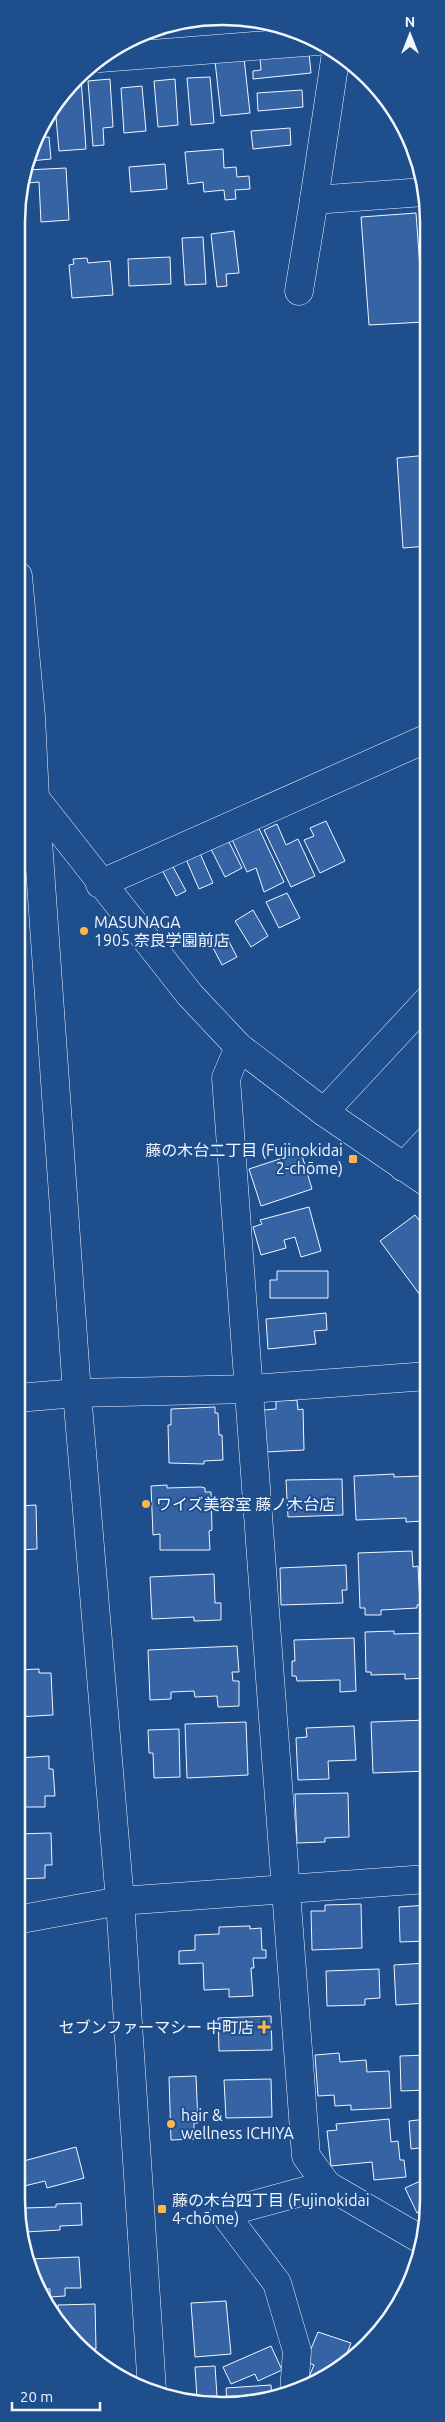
<svg xmlns="http://www.w3.org/2000/svg" width="445" height="2422" viewBox="0 0 445 2422" font-family="Ubuntu,'Noto Sans JP',sans-serif">
<style>
.building{fill:#3563a3;stroke:#f2f6ff}
.lines{fill:none;stroke-linecap:round;stroke-linejoin:round}
.minor-casing{stroke:#f2f6ff;stroke-width:29}
.minor{stroke:#1f4e8c;stroke-width:28}
.poi-dot{fill:#ffb74d;stroke:#1f4e8c;stroke-width:2}
.labels{text-anchor:middle;dominant-baseline:central;stroke-width:4;stroke-linejoin:round;paint-order:stroke}
.poi-label{font-size:16px;fill:#f2f6ff;stroke:#1f4e8c;text-anchor:start}
.rim{fill:none;stroke:#f2f6ff;stroke-width:2.5}
</style>
<rect width="100%" height="100%" fill="#1f4e8c"/>
<g class="building">
<path d="M243,18l-44,5 -1,-2z"/>
<path d="M309,53l2,20 -58,6v-8l8,-1 -1,-12z"/>
<path d="M244,58l6,55 -29,3 -6,-55z"/>
<path d="M210,77l4,46 -23,2 -4,-47z"/>
<path d="M81,78l5,71 -27,2 -4,-45z"/>
<path d="M110,79l3,48 -10,1 1,17 -11,1 -5,-65z"/>
<path d="M175,79l3,46 -20,2 -4,-46z"/>
<path d="M142,86l4,45 -22,2 -3,-45z"/>
<path d="M302,90l1,17 -45,4 -1,-18z"/>
<path d="M290,128l1,17 -38,4 -2,-18z"/>
<path d="M49,137l2,22 -21,2 8,-23z"/>
<path d="M223,149l1,19 12,-1 1,10 12,-1 1,13 -15,1 1,9 -11,1 -1,-10 -20,2 -1,-10 -15,2 -3,-32z"/>
<path d="M165,164l2,25 -36,3 -2,-25z"/>
<path d="M66,168l3,52 -28,2 -2,-40 -11,1 -1,-13z"/>
<path d="M416,213l8,109 -55,3 -8,-108z"/>
<path d="M234,231l5,42 -13,1 1,12 -10,1 -6,-53z"/>
<path d="M203,237l3,47 -21,1 -3,-47z"/>
<path d="M170,257l1,27 -42,2 -1,-27z"/>
<path d="M87,258l1,5 22,-2 3,34 -41,3 -3,-33 5,-1 -1,-5z"/>
<path d="M428,455v91l-25,2 -6,-90z"/>
<path d="M255,820l29,62 -20,10 -8,-24 -9,4 -18,-39z"/>
<path d="M326,821l19,40 -25,12 -16,-33 10,-4 -4,-8z"/>
<path d="M277,824l9,21 12,-6 17,37 -24,11 -27,-57z"/>
<path d="M227,838l15,30 -17,9 -15,-30z"/>
<path d="M199,851l14,32 -14,6 -14,-32z"/>
<path d="M171,863l15,28 -10,5 -15,-28z"/>
<path d="M287,893l13,25 -21,10 -13,-26z"/>
<path d="M253,910l15,26 -17,11 -16,-26z"/>
<path d="M224,932l13,25 -15,8 -13,-25z"/>
<path d="M301,1152l11,37 -51,17 -12,-37z"/>
<path d="M309,1207l12,44 -20,6 -6,-20 -11,3 2,8 -25,7 -8,-28 9,-3 -2,-4z"/>
<path d="M415,1215l13,17v63l-5,4 -43,-58z"/>
<path d="M277,1271h51v27h-58v-18h7z"/>
<path d="M326,1313l1,17 -13,1 2,13 -48,5 -2,-30z"/>
<path d="M17,1321h4l2,40h-6z"/>
<path d="M297,1400l1,10 5,-1 1,41 -38,2 -2,-42 12,-1v-8z"/>
<path d="M215,1407v6h3l1,22h3l1,25 -19,1v3l-35,-1 -1,-38h3v-16z"/>
<path d="M394,1474v3l28,-1 1,45 -17,1v-4l-50,2 -2,-44z"/>
<path d="M342,1479l1,36 -55,2 -2,-37z"/>
<path d="M167,1485v3l34,-1 4,1v4h6l1,38 -3,1 1,19h-50v-16l-7,1 -2,-49z"/>
<path d="M36,1505l1,44 -20,1v-44z"/>
<path d="M412,1551l1,16 5,-1 2,39h-3v3l-36,2v5h-16v-7h-5l-2,-55z"/>
<path d="M346,1565l1,25h-5l1,13 -62,2 -1,-37z"/>
<path d="M214,1574l1,29h6v17l-27,1v-4l-42,2 -2,-42z"/>
<path d="M394,1631v3l33,-1v45l-22,1v-5l-34,1v-3h-5l-1,-40z"/>
<path d="M354,1638l2,53 -16,1v-12l-43,1 -1,-5h-4v-15h3l-1,-21z"/>
<path d="M237,1646l2,26h-7l1,9h6v25l-21,1 -1,-11 -22,1 -1,-6 -23,1v7l-21,1 -2,-50z"/>
<path d="M39,1669v4h12l2,42 -36,2v-47z"/>
<path d="M427,1720v51l-54,2 -2,-51z"/>
<path d="M246,1722l2,53 -61,3 -2,-54z"/>
<path d="M354,1726l2,34 -28,1 1,18 -31,1 -2,-42 11,-1 -1,-9z"/>
<path d="M179,1729l1,48 -26,1 -1,-25h-4l-1,-23z"/>
<path d="M49,1756v13h4l2,27h-10v11h-28v-49z"/>
<path d="M348,1793l1,44 -24,1v4l-28,1 -2,-49z"/>
<path d="M51,1833l1,32h-7v13l-28,1v-45z"/>
<path d="M361,1904l1,44 -50,2 -1,-39h14v-6z"/>
<path d="M427,1905v36l-27,1 -1,-35z"/>
<path d="M250,1926v3l11,-1 1,22h4v8h-13l1,10h-3l2,28 -24,1v-8l-25,1 -1,-27 -24,1v-13l16,-1v-15l24,-1v-7z"/>
<path d="M427,1963v40l-31,2 -2,-40z"/>
<path d="M379,1969l1,29 -15,1v6l-38,1 -1,-35z"/>
<path d="M271,2016l1,34 -53,1 -1,-33z"/>
<path d="M339,2053l1,9 26,-2 1,12 22,-1 2,37 -40,2v-5l-16,1 -1,-11 -16,1 -3,-41z"/>
<path d="M427,2055v35l-26,1 -1,-35z"/>
<path d="M196,2076l2,47h-4v16l-23,1 -2,-63z"/>
<path d="M271,2079l1,38 -46,1 -2,-38z"/>
<path d="M389,2119l2,23 7,-1 2,19h4l2,17 -32,3 -2,-18 -41,4 -4,-35 10,-1 -1,-6z"/>
<path d="M427,2119v28l-16,2 -2,-28z"/>
<path d="M76,2147l8,31 -37,10 -2,-7 -29,7v-25z"/>
<path d="M427,2178v31l-10,4 -12,-25z"/>
<path d="M81,2203l1,22 -22,1v4l-34,2 -1,-24 31,-1v-3z"/>
<path d="M79,2257l2,31h-16v8l-15,1v-8h-11l-7,-11 -3,-19z"/>
<path d="M226,2301l5,53 -36,3 -4,-54z"/>
<path d="M95,2304l1,45h-14l-6,-4 -18,-28v-12z"/>
<path d="M318,2332l33,11 -8,20 -29,17 -5,-3 5,-12 -5,-2 2,-6 -3,-1z"/>
<path d="M271,2346l11,24 -24,11 -3,-7 -24,10 -8,-17z"/>
<path d="M215,2366l2,30 -20,2 -2,-31z"/>
<path d="M271,2385l1,12 -45,6 -1,-15z"/>
</g>
<g class="lines">
<g class="minor-casing">
<g id="minor">
<path d="M336,53l-22,147 110,-8"/>
<path d="M100,58l218,-17"/>
<path d="M299,291l15,-91"/>
<path d="M18,576l13,140 4,82 42,595 43,508 32,489"/>
<path d="M35,798l155,197 49,52 85,65 104,71"/>
<path d="M100,884l328,-146"/>
<path d="M239,1047l-13,31c29,359 50,719 80,1078l21,29 95,55"/>
<path d="M324,1112l104,-112"/>
<path d="M403,1167l25,-27"/>
<path d="M17,1398l60,-5 174,-4 177,-13"/>
<path d="M16,1920l104,-19 307,-22"/>
<path d="M294,2392l3,-41 -20,-68 -53,-70 103,-28"/>
</g>
</g>
<use href="#minor" class="minor"/>
</g>
<g class="poi-dot">
<circle cx="84" cy="931" r="5"/>
<rect x="348" y="1154" width="10" height="10" rx="2.5"/>
<circle cx="146" cy="1504" r="5"/>
<path d="M261.5 2019.5h5v5h5v5h-5v5h-5v-5h-5v-5h5z"/>
<circle cx="171" cy="2124" r="5"/>
<rect x="157" y="2204" width="10" height="10" rx="2.5"/>
</g>
<g class="labels">
<g class="poi-label">
<text x="94" y="922">MASUNAGA<tspan x="94" dy="18">1905 奈良学園前店</tspan></text>
<text x="343" y="1150" text-anchor="end">藤の木台二丁目 (Fujinokidai<tspan x="343" dy="18">2-chōme)</tspan></text>
<text x="156" y="1504">ワイズ美容室 藤ノ木台店</text>
<text x="254" y="2027" text-anchor="end">セブンファーマシー 中町店</text>
<text x="181" y="2115">hair &amp;<tspan x="181" dy="18">wellness ICHIYA</tspan></text>
<text x="172" y="2200">藤の木台四丁目 (Fujinokidai<tspan x="172" dy="18">4-chōme)</tspan></text>
</g>
</g>
<path d="M0 0H445V2422H0ZM222 25H223A197 197 0 0 1 420 222V2200A197 197 0 0 1 223 2397H222A197 197 0 0 1 25 2200V222A197 197 0 0 1 222 25Z" fill="#1f4e8c" fill-rule="evenodd"/>
<path class="rim" d="M222 25H223A197 197 0 0 1 420 222V2200A197 197 0 0 1 223 2397H222A197 197 0 0 1 25 2200V222A197 197 0 0 1 222 25Z"/>
<g transform="translate(410 35)" stroke="#1f4e8c" stroke-width="4" paint-order="stroke">
<path d="M0-4L9 19L0 12L-9 19Z" fill="#f2f6ff"/>
<text y="-8" font-size="14" font-weight="bold" text-anchor="middle" fill="#f2f6ff">N</text>
</g>
<path d="M12 2402v8h88v-8" fill="none" stroke="#f2f6ff" stroke-width="2.5"/>
<text x="20" y="2402" font-size="15" fill="#f2f6ff" stroke="#1f4e8c" stroke-width="4" paint-order="stroke">20 m</text>
</svg>
